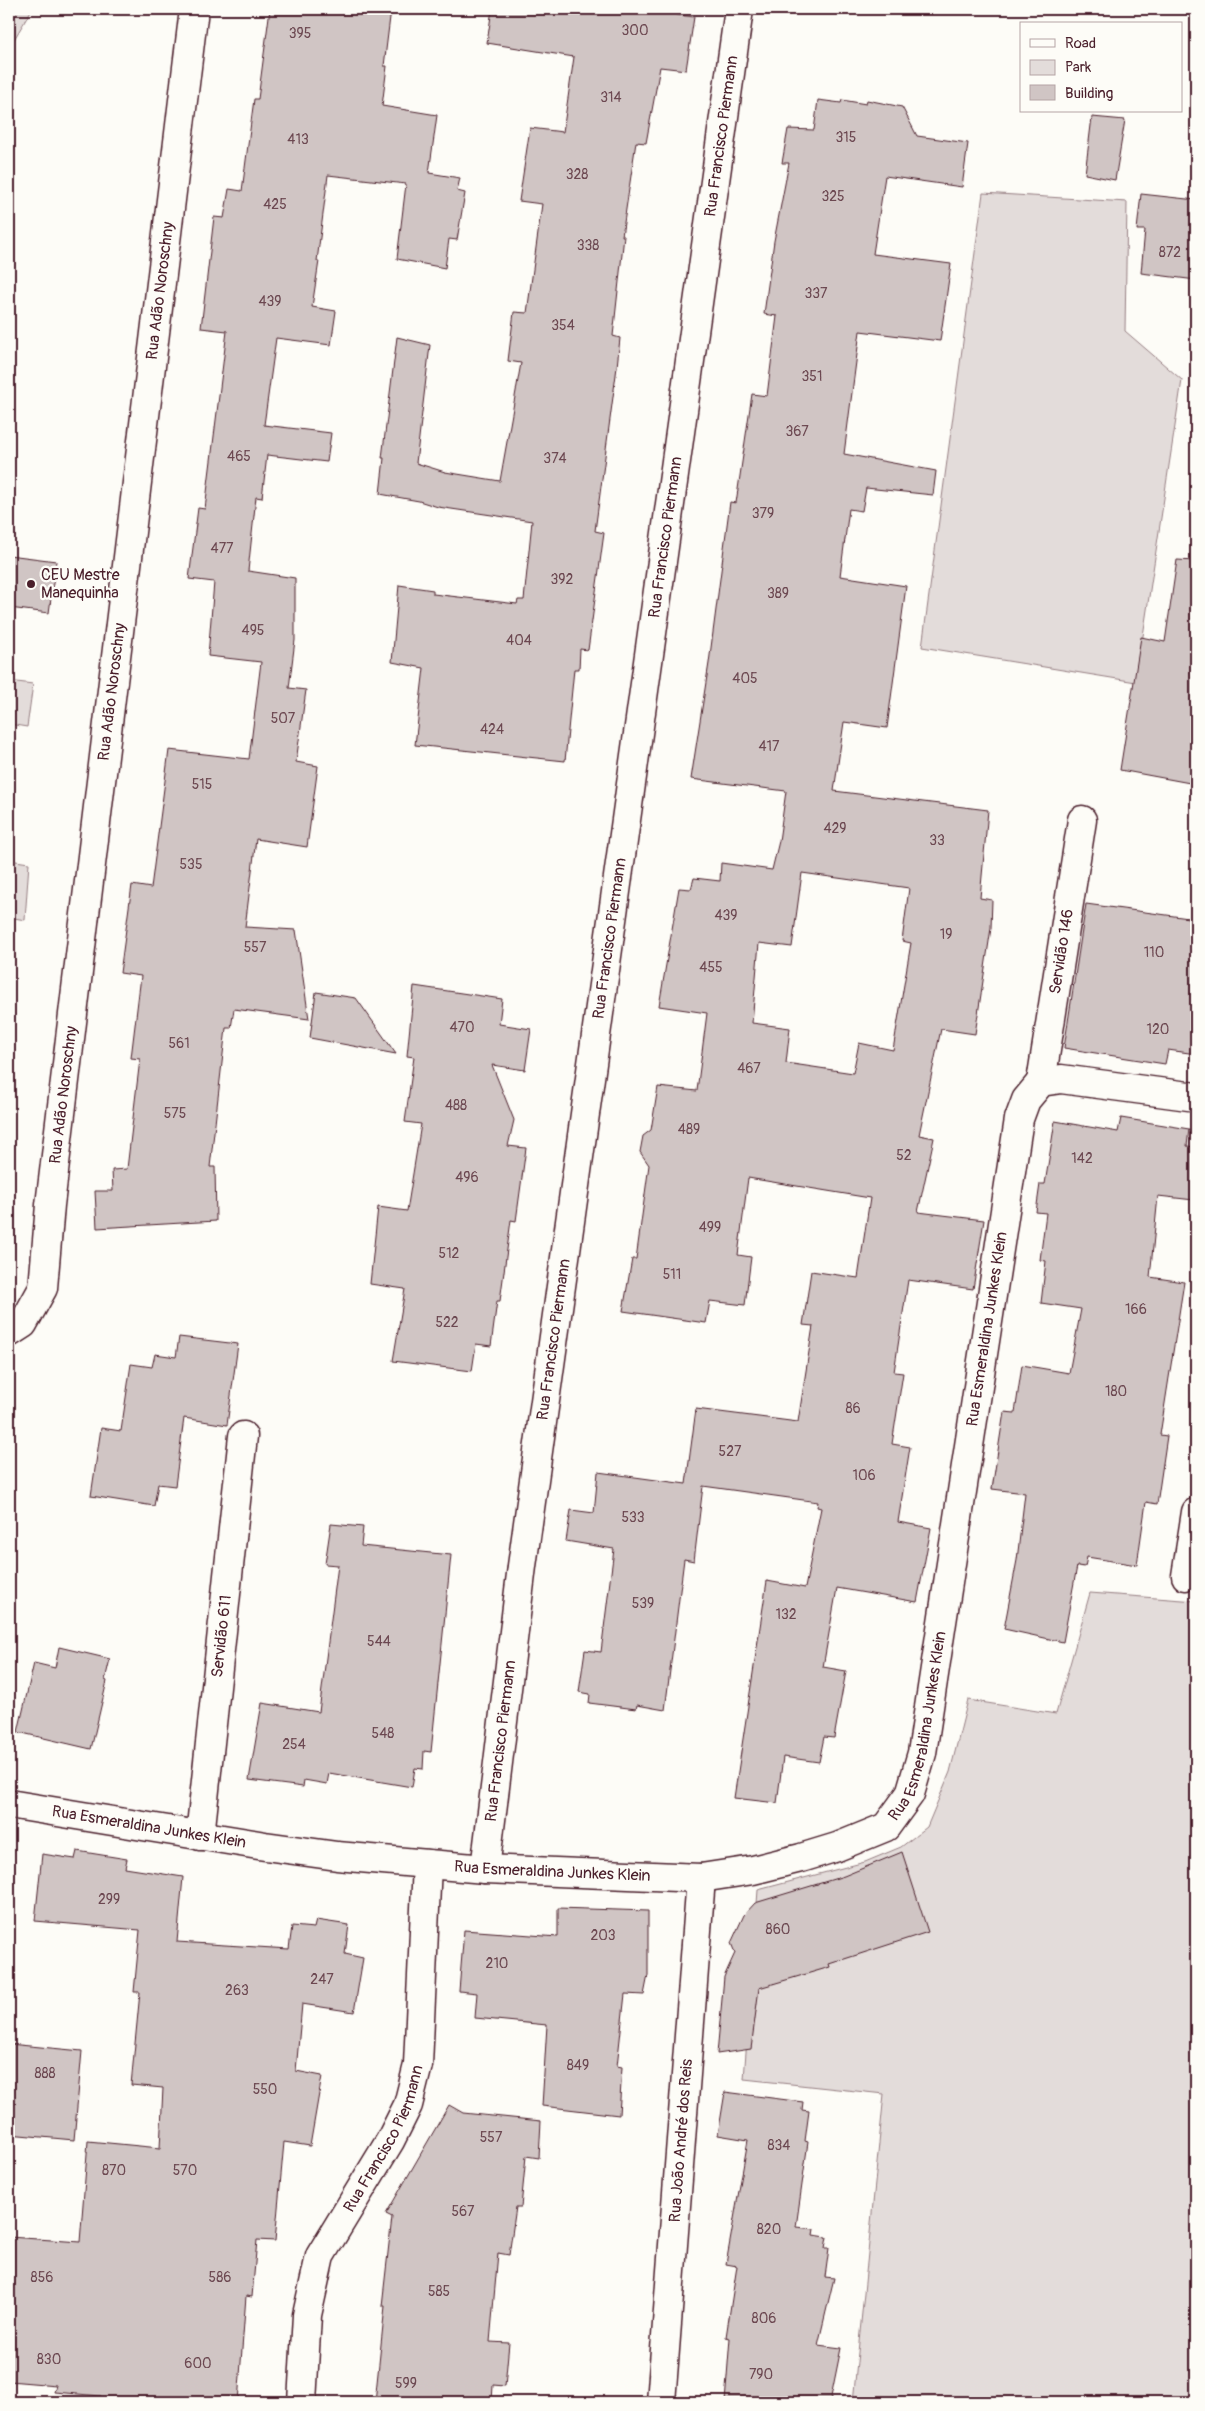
<svg xmlns="http://www.w3.org/2000/svg" width="1205" height="2411" viewBox="0 0 1205 2411" font-family="Pangolin,sans-serif">
<style>
.green{fill:#e3dcda;stroke:#967e82}
.building{fill:#d0c5c4;stroke:#4a1f2b;fill-rule:evenodd}
.lines{fill:none;stroke-linecap:round;stroke-linejoin:round}
.street-casing{stroke:#4a1f2b;stroke-width:31}
.street{stroke:#fdfcf7;stroke-width:28}
.poi-dot{fill:#4a1f2b;stroke:#fdfcf7;stroke-width:2}
.labels{text-anchor:middle;dominant-baseline:central;stroke-width:4.5;stroke-linejoin:round;paint-order:stroke}
.number-label{font-size:14px;fill:#6c4851}
.street-label{font-size:16px;fill:#4a1f2b;stroke:#fdfcf7}
.poi-label{font-size:16px;fill:#4a1f2b;stroke:#fdfcf7;text-anchor:start}
</style>
<rect width="100%" height="100%" fill="#fdfcf7"/>
<filter id="ink" filterUnits="userSpaceOnUse"><feTurbulence type="fractalNoise" baseFrequency=".02" numOctaves="2"/><feDisplacementMap in="SourceGraphic" scale="10" xChannelSelector="R" yChannelSelector="G"/><feConvolveMatrix kernelMatrix="1 2 1 2 8 2 1 2 1" color-interpolation-filters="sRGB"/></filter>
<g filter="url(#ink)">
<g class="green">
<path d="M9,9h23l-23,39z"/>
<path d="M983,193l144,9 -2,129 57,49 -46,302 -214,-35z"/>
<path d="M9,681l24,3 -6,43 -18,-3z"/>
<path d="M9,860l20,3 -4,57 -16,-3z"/>
<path d="M1090,1593l106,8v801h-343l31,-308 -140,-15 14,-189 107,-28 36,-15 26,-20 23,-55 18,-72 88,14z"/>
</g>
<g class="building">
<path d="M270,9h121l-7,57h3l-5,40 55,9 -8,58 31,5 -3,13 8,2 -8,47 -8,-1 -4,29 -48,-9 9,-75 -78,-9 -11,86h2l-7,46 24,4 -5,34 -55,-7 -12,87 67,8 -4,29 -60,-7 -5,43 -6,-1 -8,74 47,7v62l-6,48 17,2 -10,72 22,4 -11,81 -51,-8 -11,88 51,3 13,89 -75,-10 -3,19h-5l-16,139h5l1,54 -119,7 -2,-37h18l-1,-21 15,-1 13,-110 -9,-1 10,-82 -21,-3 12,-88 19,3 18,-138 80,9 12,-97 -53,-6 6,-74 -25,-3 9,-71 7,1 22,-178 -26,-3 13,-111 10,1 5,-29 13,2 12,-92h4z"/>
<path d="M492,9h140l62,8 -8,53 -26,-3 -14,76 -10,-1 -14,94h2l-11,100 7,2 -3,29 -22,164 9,2 -16,117 -8,-1 -1,20h-5l-9,92 -150,-16 9,-77 -32,-6 7,-77 34,5v4l84,10 1,-4h6l8,-79 -94,-14 -19,-6 -39,-7 4,-36h-2l15,-121 33,8 -14,118 29,9 55,9 21,-118 -13,-2 6,-49 13,1 15,-109 -23,-3 11,-73 33,4 11,-75 -87,-14z"/>
<path d="M818,100l23,3 1,-3 24,4 1,-4 35,7 15,29 51,7 -6,44 -77,-11 -12,78 78,10 -11,77 -80,-10 -16,123 92,17 -3,24 -67,-7 -4,23 -13,-2 -9,67 66,10 -19,142 -43,-6 -10,69 154,19 -8,88 12,2 -1,28 -16,106 -34,-5 -22,106 15,3 -16,74 66,8 -11,69 -65,-9 -14,92 9,1 -11,71 18,3 -12,75 33,6 -14,74 -80,-14 -14,79 23,4 -12,67 -10,-1 -5,25 -36,-5 -6,46 -43,-5 33,-217 38,7 16,-80 -4,-1 1,-5 -115,-16 -9,75 -10,-2 -19,151 -28,-5 -1,4 -47,-6 1,-9 -11,-2 6,-42 16,2 13,-103 -48,-8 5,-31 23,3 4,-41 88,12 10,-75 102,13 15,-96 -10,-1 8,-54 47,7 12,-80 -122,-20 -10,77 13,2 -6,48 -35,-4 -4,22 -83,-12 9,-52h4l13,-94 -9,-13 3,-16 8,-6 7,-43 39,4 10,-78 -48,-7 20,-118 12,1 3,-11 26,3 1,-18 51,7 7,-29 7,-50 -95,-12 18,-116 21,-161 6,1 16,-109 15,2 10,-80 -13,-2 10,-73 15,-78h-7l6,-34 26,1zM802,873l107,15 -7,53 9,2 -18,107 -34,-7 -6,30 -67,-10 4,-35 -38,-5 7,-80 33,4z"/>
<path d="M1092,117l33,3 -10,60 -30,-6z"/>
<path d="M1141,194l55,6v80l-55,-7 4,-43h-8z"/>
<path d="M9,555l47,6 -7,52 -40,-5z"/>
<path d="M1177,560l19,1v220l-6,-1v3l-70,-13 21,-133 24,5z"/>
<path d="M1086,904l110,15v135l-28,-4 -3,14 -101,-16z"/>
<path d="M414,986l88,13 -3,25 32,5 -6,41 -33,-5 22,55 -6,26 18,2 -10,73 -5,-1 -11,81h-3l-6,45 -15,-2 -4,27 -79,-10 12,-72 -35,-5 8,-77 29,4 14,-87 -16,-2 9,-65 -7,-1z"/>
<path d="M316,992l40,6 40,56 -86,-16z"/>
<path d="M1121,1118l68,11 -2,17 9,1v37l-2,16 -36,-4 -8,81 34,5 -24,153 7,1 -10,68 -11,-2 -9,63 -50,-8 -2,10 -8,-1 -14,76 -59,-13 13,-69 8,-67 -33,-4 12,-77 11,1 7,-48 47,8 12,-64 -40,-6 5,-42 -6,-1 6,-47 -10,-1 4,-28h5l10,-63 63,11z"/>
<path d="M179,1337l59,7 -11,81 -43,-7 -9,68 -17,-2 -4,22 -63,-10 10,-68 20,3 10,-67 21,3 3,-13 21,3z"/>
<path d="M331,1524l32,3 -2,19 90,9 -20,197 -7,-1 -1,18 -8,-1 -3,19 -83,-14 -2,11 -23,-4 -1,7 -54,-7 13,-77 57,9 19,-147 -13,-1z"/>
<path d="M59,1647l51,12 -5,21 2,1 -16,68 -73,-17 16,-69 21,5z"/>
<path d="M77,1851l50,8 -2,9 58,9 -6,65 112,7 3,-23 22,2 2,-8 33,5 -4,29 18,4 -9,54 -52,-8 -6,67 26,5 -12,70 -26,-4 -9,99 -18,-1 -5,57 -6,-1 -8,106h-137v-6l-47,-4 2,-7 -47,-4v-144l71,5 8,-101 72,7 3,-60 -32,-3 9,-93h-6l6,-62 -105,-9 7,-67 33,5z"/>
<path d="M902,1852l26,80 -99,32 1,3 -71,21 -8,61 -34,5 7,-77 11,-24 -4,-10 13,-28 11,-12 89,-27z"/>
<path d="M558,1908l90,3v64l-4,20 -19,-1 -8,72 5,1 -3,48 -77,-9 5,-81 -72,-7 2,-25 -18,-2 5,-61 94,7z"/>
<path d="M9,2044l73,7 -8,89 -65,-6z"/>
<path d="M725,2092l78,10 -1,8 7,1 -4,30 3,1 -12,85 18,2 -1,6 14,2 -2,11h4l-4,29 9,1 -16,67 23,3 -11,54h-105l5,-64 -4,-1 11,-71 -11,-2 22,-124 -30,-5z"/>
<path d="M449,2105l14,8 78,8 -2,37 -13,-2 -5,51h-5l-7,48 -11,-2 -8,89 19,1 -4,43 -12,-1 -1,17h-117l10,-96h-3l10,-89 -6,-3z"/>
</g>
<g class="lines">
<g class="street-casing">
<g id="street">
<path id="s1" d="M1041,1082l41,-262"/>
<path id="s2" d="M9,1333l14,-9 20,-36 7,-83 144,-1196"/>
<path d="M1186,1576l10,-64"/>
<path id="s3" d="M9,1804l256,42 72,10 148,13 216,9 52,-8 48,-12 36,-11 49,-20 24,-33 12,-41 97,-634 7,-19 15,-18 20,-3 135,18"/>
<path id="s4" d="M200,1836l43,-400"/>
<path id="s5" d="M485,1869l37,-303 217,-1557"/>
<path id="s6" d="M302,2402l5,-87 13,-59 70,-115 18,-36 10,-40 9,-201"/>
<path id="s7" d="M661,2402l40,-524"/>
</g>
</g>
<use href="#street" class="street"/>
</g>
</g>
<circle class="poi-dot" cx="31" cy="584" r="5"/>
<g class="labels">
<g class="number-label">
<text x="635" y="30">300</text>
<text x="300" y="33">395</text>
<text x="611" y="97">314</text>
<text x="846" y="137">315</text>
<text x="298" y="139">413</text>
<text x="577" y="174">328</text>
<text x="833" y="196">325</text>
<text x="275" y="204">425</text>
<text x="588" y="245">338</text>
<text x="1170" y="252">872</text>
<text x="816" y="293">337</text>
<text x="270" y="301">439</text>
<text x="563" y="325">354</text>
<text x="812" y="376">351</text>
<text x="797" y="431">367</text>
<text x="239" y="456">465</text>
<text x="555" y="458">374</text>
<text x="763" y="513">379</text>
<text x="222" y="548">477</text>
<text x="562" y="579">392</text>
<text x="778" y="593">389</text>
<text x="253" y="630">495</text>
<text x="519" y="640">404</text>
<text x="745" y="678">405</text>
<text x="283" y="718">507</text>
<text x="492" y="729">424</text>
<text x="769" y="746">417</text>
<text x="202" y="784">515</text>
<text x="835" y="828">429</text>
<text x="937" y="840">33</text>
<text x="191" y="864">535</text>
<text x="726" y="915">439</text>
<text x="946" y="934">19</text>
<text x="255" y="947">557</text>
<text x="1154" y="952">110</text>
<text x="711" y="967">455</text>
<text x="462" y="1027">470</text>
<text x="1158" y="1029">120</text>
<text x="179" y="1043">561</text>
<text x="749" y="1068">467</text>
<text x="456" y="1105">488</text>
<text x="175" y="1113">575</text>
<text x="689" y="1129">489</text>
<text x="904" y="1155">52</text>
<text x="1082" y="1158">142</text>
<text x="467" y="1177">496</text>
<text x="710" y="1227">499</text>
<text x="449" y="1253">512</text>
<text x="672" y="1274">511</text>
<text x="1136" y="1309">166</text>
<text x="447" y="1322">522</text>
<text x="1116" y="1391">180</text>
<text x="853" y="1408">86</text>
<text x="730" y="1451">527</text>
<text x="864" y="1475">106</text>
<text x="633" y="1517">533</text>
<text x="643" y="1603">539</text>
<text x="786" y="1614">132</text>
<text x="379" y="1641">544</text>
<text x="383" y="1733">548</text>
<text x="294" y="1744">254</text>
<text x="109" y="1899">299</text>
<text x="778" y="1929">860</text>
<text x="603" y="1935">203</text>
<text x="497" y="1963">210</text>
<text x="322" y="1979">247</text>
<text x="237" y="1990">263</text>
<text x="578" y="2065">849</text>
<text x="45" y="2073">888</text>
<text x="265" y="2089">550</text>
<text x="491" y="2137">557</text>
<text x="779" y="2145">834</text>
<text x="114" y="2170">870</text>
<text x="185" y="2170">570</text>
<text x="463" y="2211">567</text>
<text x="769" y="2229">820</text>
<text x="42" y="2277">856</text>
<text x="220" y="2277">586</text>
<text x="439" y="2291">585</text>
<text x="764" y="2318">806</text>
<text x="49" y="2359">830</text>
<text x="198" y="2363">600</text>
<text x="761" y="2374">790</text>
<text x="406" y="2383">599</text>
</g>
<g class="street-label">
<text stroke="none"><textPath href="#s5" startOffset="1749">Rua Francisco Piermann</textPath></text>
<text stroke="none"><textPath href="#s2" startOffset="1062">Rua Adão Noroschny</textPath></text>
<text stroke="none"><textPath href="#s5" startOffset="1344">Rua Francisco Piermann</textPath></text>
<text stroke="none"><textPath href="#s2" startOffset="658">Rua Adão Noroschny</textPath></text>
<text stroke="none"><textPath href="#s5" startOffset="939">Rua Francisco Piermann</textPath></text>
<text stroke="none"><textPath href="#s1" startOffset="132">Servidão 146</textPath></text>
<text stroke="none"><textPath href="#s2" startOffset="252">Rua Adão Noroschny</textPath></text>
<text stroke="none"><textPath href="#s3" startOffset="1402">Rua Esmeraldina Junkes Klein</textPath></text>
<text stroke="none"><textPath href="#s5" startOffset="534">Rua Francisco Piermann</textPath></text>
<text stroke="none"><textPath href="#s4" startOffset="201">Servidão 611</textPath></text>
<text stroke="none"><textPath href="#s3" startOffset="998">Rua Esmeraldina Junkes Klein</textPath></text>
<text stroke="none"><textPath href="#s5" startOffset="129">Rua Francisco Piermann</textPath></text>
<text stroke="none"><textPath href="#s3" startOffset="142">Rua Esmeraldina Junkes Klein</textPath></text>
<text stroke="none"><textPath href="#s3" startOffset="548">Rua Esmeraldina Junkes Klein</textPath></text>
<text stroke="none"><textPath href="#s6" startOffset="282">Rua Francisco Piermann</textPath></text>
<text stroke="none"><textPath href="#s7" startOffset="262">Rua João André dos Reis</textPath></text>
</g>
<g class="poi-label">
<text x="41" y="575">CEU Mestre<tspan x="41" dy="18">Manequinha</tspan></text>
</g>
</g>
<rect width="1205" height="2411" fill="none" stroke="#fdfcf7" stroke-width="30"/>
<rect x="15" y="15" width="1175" height="2381" fill="none" stroke="#4a1f2b" stroke-width="2" filter="url(#ink)"/>
<rect x="1020" y="22" width="162" height="90" fill="#fdfcf7" stroke="#b5a4a5"/>
<rect x="1030" y="39" width="25" height="8" fill="#fdfcf7" stroke="#b5a4a5"/>
<text x="1065" y="48" font-size="15" fill="#4a1f2b">Road</text>
<rect x="1030" y="60" width="25" height="15" fill="#e3dcda" stroke="#b5a4a5"/>
<text x="1065" y="72" font-size="15" fill="#4a1f2b">Park</text>
<rect x="1030" y="85" width="25" height="15" fill="#d0c5c4" stroke="#b5a4a5"/>
<text x="1065" y="98" font-size="15" fill="#4a1f2b">Building</text>
</svg>
